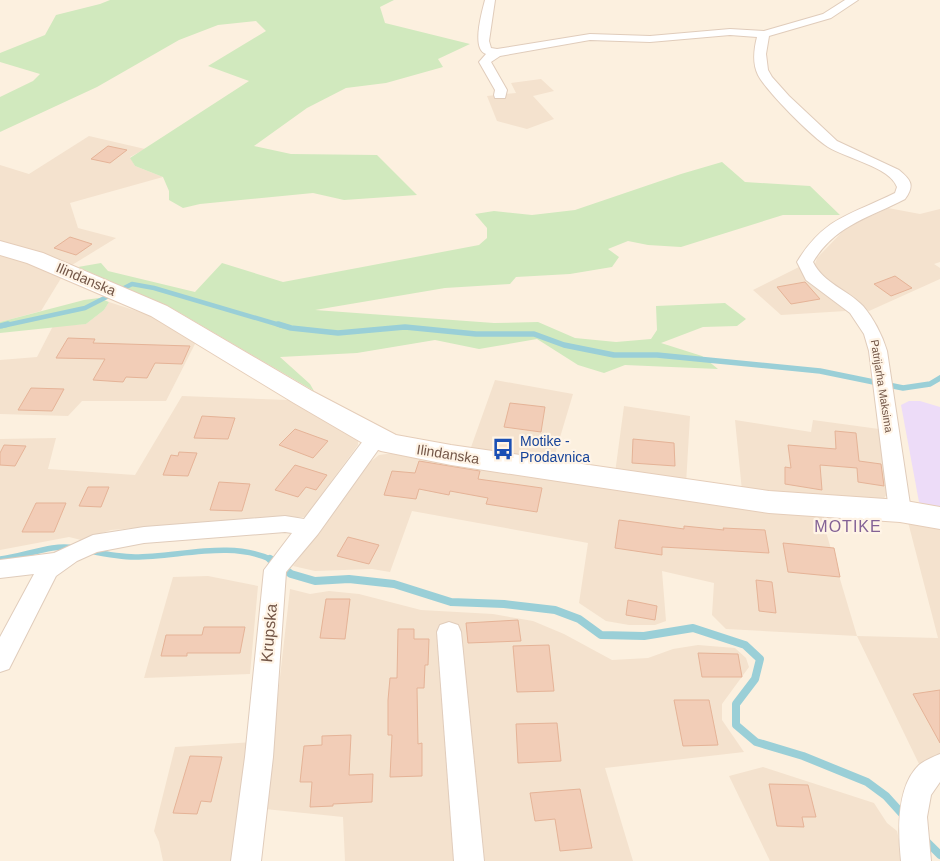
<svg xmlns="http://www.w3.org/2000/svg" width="940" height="861" viewBox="0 0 940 861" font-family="Helvetica,sans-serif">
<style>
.residential{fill:#f4e2ce}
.education{fill:#eddcf8}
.green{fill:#d1e9be}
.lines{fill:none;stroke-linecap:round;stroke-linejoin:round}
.stream-far2{stroke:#9acfd7;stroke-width:4.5}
.stream-far1{stroke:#9acfd7;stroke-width:5.5}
.stream{stroke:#9acfd7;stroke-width:8}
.building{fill:#f2cdb7;stroke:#e5b397}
.street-casing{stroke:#e0ccbb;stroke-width:2}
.secondary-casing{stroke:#e5cdb9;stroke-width:2}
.street{fill:#fff;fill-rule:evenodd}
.secondary{fill:#fff;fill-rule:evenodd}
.labels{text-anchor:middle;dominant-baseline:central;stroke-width:4.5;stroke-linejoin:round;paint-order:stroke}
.far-street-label{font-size:11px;fill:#735647;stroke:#fff4e6}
.street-label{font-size:14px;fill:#735647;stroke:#fff4e6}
.transit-label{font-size:14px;fill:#164399;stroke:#fff4e6;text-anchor:start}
.quarter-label{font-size:16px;letter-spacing:1px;fill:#846296;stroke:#fff4e6}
.near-street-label{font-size:16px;fill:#735647;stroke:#fff4e6}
</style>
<rect width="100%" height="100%" fill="#fcf0df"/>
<g class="residential">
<path d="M541,79l13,12 -21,5 21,23 -27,10 -30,-8 -10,-25 29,-3 -5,-10z"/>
<path d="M89,136l56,13 -15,8 5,9 28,11 -93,26 8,25 38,10 -44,27 -72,-22v-78l29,9z"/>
<path d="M888,208l32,6 20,-5v53l-6,2 6,4v11l-71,32 -47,-33 -8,-11 3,-9 30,-31z"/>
<path d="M0,254l14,3 49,18 -22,36 -41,11z"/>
<path d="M799,267l12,15 35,29 -65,4 -28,-25z"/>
<path d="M109,302l46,15 42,23 -31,61h-84l-14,15 -68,-2v-54l37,-3 16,-31 33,-2 18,-14z"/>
<path d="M495,380l78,14 -21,70 -82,-14z"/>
<path d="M182,396l106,4 64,33 6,6v6l-53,72h-34l-160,13 -30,10 -12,-3 -69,13v-111l56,-1 -8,31 87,6z"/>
<path d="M624,406l66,10 -4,68 -71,-11z"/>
<path d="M735,420l76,12 2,-12 66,9 8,65 -5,7 -140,-10z"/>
<path d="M394,453l426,59 37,124 81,2 -30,-116 32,6v227l-20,11 -63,-130 -131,-7 -14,-14 2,-32 -52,-12 4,50 -11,4h-26l-23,-4 -27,-18 9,-60 -176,-32 -22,61 -18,-3 -57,2 -22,-5 76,-103 10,-8z"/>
<path d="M208,576l50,10 -8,88 -106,4 29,-101z"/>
<path d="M290,589l20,5 19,-3 30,3 62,16 72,4 40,7 31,13 48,26 36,-2 25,-9 25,-4 37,3 11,10 3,9 -27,37v16l22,32 -139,16 28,93h-288l-2,-44 -78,-8z"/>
<path d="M254,742l-19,119h-72l-4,-19 -5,-11 21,-84z"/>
<path d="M763,767l111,36 13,20 10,8 7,30h-134l-41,-85z"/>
</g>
<path class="education" d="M909,401h11l20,6v101l-16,-2 -5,-4 -18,-97z"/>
<g class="green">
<path d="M110,0h284l-14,7 5,16 85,21 -32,15 5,8 -57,16 -40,5 -39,20 -53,38 37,8 86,1 40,40 -73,5 -31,-7 -113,11 -17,4 -14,-8v-9l-6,-14 -28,-11 -5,-8 119,-77 -41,-15 58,-35 -10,-10 -38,4 -39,15 -82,47 -97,45v-35l33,-16 7,-7 -40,-12v-9l45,-18 11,-20 44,-11z"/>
<path d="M722,162l23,20 65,4 30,29h-57l-102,32 -33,-2 -20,-4 -20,8 11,8 -7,10 -42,7 -54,3 -6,7 -65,4 -130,22 179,13 44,-1 37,16 41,4 35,-3 6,-9 -1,-24 69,-3 21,16 -9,7 -34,1 -42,16 41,13 16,13 -93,-4 -21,8 -26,-8 -41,-26 -58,10 -44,-9 -78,13 -77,4 30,27 4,7 -139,-81 -97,-43 23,-4 7,8 87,21 27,-29 61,19 196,-37 8,-7v-10l-12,-14 19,-3 38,4 43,-5 106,-36z"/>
<path d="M99,298l10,4 -5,8 -18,14 -86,9v-11l84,-22z"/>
</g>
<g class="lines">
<path class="stream-far2" d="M2,326l83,-18 47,-24 22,4 129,38"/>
<g class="stream-far1">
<path d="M278,324l13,4 47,5 67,-6 71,7h58l30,11 50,10h43l163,16 83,17 27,-4 10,-6"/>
<path d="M0,326l8,-2"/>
<path d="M90,551c15,3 30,6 45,6 44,0 96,-17 137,3"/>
<path d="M0,559c23,-2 53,-16 74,-11"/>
</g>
<g class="stream">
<path d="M270,559l21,15 24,7 34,-2 45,5 57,18 53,2 51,6 24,9 22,16 43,1 49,-8 52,17 15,14 -5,20 -19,25v21l20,17 47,14 64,26 19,14 19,21"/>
<path d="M926,841l14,14"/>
</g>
</g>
<g class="building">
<path d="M108,146l19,4 -17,13 -19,-4z"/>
<path d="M70,237l22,7 -16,11 -22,-7z"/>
<path d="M895,276l17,12 -21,8 -17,-12z"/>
<path d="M805,282l15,17 -29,5 -14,-17z"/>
<path d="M68,338l27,1 -2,4 97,3 -8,18 -27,-1 -8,15 -21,-1 -3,5 -30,-2 12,-21 -49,-1z"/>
<path d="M31,388l33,1 -12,22 -34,-1z"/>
<path d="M510,403l35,4 -4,25 -37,-5z"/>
<path d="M202,416l33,2 -7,21 -34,-1z"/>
<path d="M295,429l33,12 -15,17 -34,-13z"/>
<path d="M835,431l21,2 3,28 22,3 3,22 -26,-4 -1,-14 -37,-3 2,25 -37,-6v-17l6,1 -3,-23 48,4z"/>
<path d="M633,439l41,4 1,23 -43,-3z"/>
<path d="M4,445l22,1 -11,20 -15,-1v-12z"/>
<path d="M179,452l18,1 -9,23 -25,-1 8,-20 7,1z"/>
<path d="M419,461l61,10 -2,8 64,9 -5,24 -51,-8 2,-6 -38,-7 -1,4 -30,-6 -3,10 -32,-4 8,-24 23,2z"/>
<path d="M295,465l32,10 -11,15 -10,-3 -8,10 -23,-7z"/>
<path d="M219,482l31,2 -8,27 -32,-1z"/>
<path d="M88,487h21l-8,20 -22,-1z"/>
<path d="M36,503h30l-12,29h-32z"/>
<path d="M619,520l65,9v-3l40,4 -1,-2 42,2 4,23 -107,-6v8l-47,-7z"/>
<path d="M348,537l31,8 -10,19 -32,-8z"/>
<path d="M783,543l51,5 6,29 -52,-5z"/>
<path d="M756,580l16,2 4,31 -17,-2z"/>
<path d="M326,599h24l-5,40 -25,-1z"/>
<path d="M628,600l29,6 -2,14 -29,-5z"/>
<path d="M518,620l3,21 -53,2 -2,-20z"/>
<path d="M204,627h41l-5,26h-53v3h-26l5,-21h36z"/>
<path d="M398,629h16v10h15l-1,26h-3l-1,23h-7l1,56 4,-1v33l-32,1 2,-42h-4v-35l2,-22h7z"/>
<path d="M549,645l5,46 -37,1 -4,-46z"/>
<path d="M698,653l40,1 4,23h-40z"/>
<path d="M940,690v53l-27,-49z"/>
<path d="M674,700h35l9,45 -35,1z"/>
<path d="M557,723l4,38 -43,2 -2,-39z"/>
<path d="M351,735l-2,40 24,-1 -1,28 -39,2v2l-23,1 2,-25h-12l4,-36 18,-1v-9z"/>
<path d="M190,756l32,1 -11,45 -10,-1 -4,13 -24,-1z"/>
<path d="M769,784l39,1 8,32h-14l2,10 -27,-1z"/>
<path d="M580,789l12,59 -32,3 -5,-32 -20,2 -5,-28z"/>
</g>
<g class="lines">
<g class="street-casing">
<g id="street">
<path d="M485,0h10l-6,41 2,7 6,1 93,-15 60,2 80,-7 34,2 59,-17 22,-14h13l-27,18 -62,18 -3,18 2,16 4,7 17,19 48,45 62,29c12,10 16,15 6,29 -36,19 -70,26 -92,63 11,22 34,27 50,44 11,13 19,29 24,45l24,160 -3,6 -8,2 -8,-2 -3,-6 -20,-160 -5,-17 -14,-21 -44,-33 -9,-18c27,-45 54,-47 98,-69l2,-6c-7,-20 -52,-29 -69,-40 -17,-11 -61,-55 -70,-72 -6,-12 -4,-26 -1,-38l-27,-2 -80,7 -60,-2 -90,16 -9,6 16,28 -2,8h-10l-1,-3 1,-5 -16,-28 7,-8c-15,-5 -4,-42 -1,-54z"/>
<path d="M376,431l7,2 3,5 -3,5 -65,91 -32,38 -13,185 -12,104h-30l14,-104 19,-187 28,-37 -7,-1 -141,11 -47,9 -20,9 -21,15 -47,93 -9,3v-35l34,-63 -34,4v-18l54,-7 39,-18 51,-8 141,-11 19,3 65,-86z"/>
<path d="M449,622l9,3 3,7 23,229h-30l-17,-229 3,-7z"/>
<path d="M940,754v28l-9,13 -4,22 4,44h-30c-3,-29 -5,-74 18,-96 6,-5 14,-8 21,-11z"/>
</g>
</g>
<g class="secondary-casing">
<path id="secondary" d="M0,241l43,12 124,53 145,85 84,44 55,10 318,46 131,9 40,7v22l-40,-7 -131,-9 -318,-48 -70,-14 -15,-6 -72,-42 -143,-87 -124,-53 -27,-8z"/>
</g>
<use href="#street" class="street"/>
<use href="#secondary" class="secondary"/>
</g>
<defs>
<g id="bus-bare" transform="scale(1.725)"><path d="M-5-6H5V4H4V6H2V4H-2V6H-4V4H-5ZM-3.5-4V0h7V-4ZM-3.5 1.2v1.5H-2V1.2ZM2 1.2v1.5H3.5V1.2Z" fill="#1a4fb4" stroke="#fff4e6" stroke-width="2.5" paint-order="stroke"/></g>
</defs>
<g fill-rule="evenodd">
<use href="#bus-bare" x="503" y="449"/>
</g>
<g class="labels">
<g class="far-street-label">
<text transform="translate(882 386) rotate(81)">Patrijarha Maksima</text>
</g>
<g class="street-label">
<text transform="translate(86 279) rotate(23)">Ilindanska</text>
<text transform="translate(448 454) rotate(9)">Ilindanska</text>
</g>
<g class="transit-label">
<text x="520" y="441">Motike -<tspan x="520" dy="16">Prodavnica</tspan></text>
</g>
<g class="quarter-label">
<text x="848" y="526">MOTIKE</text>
</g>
<g class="near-street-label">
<text transform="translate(269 633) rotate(-85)">Krupska</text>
</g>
</g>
</svg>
